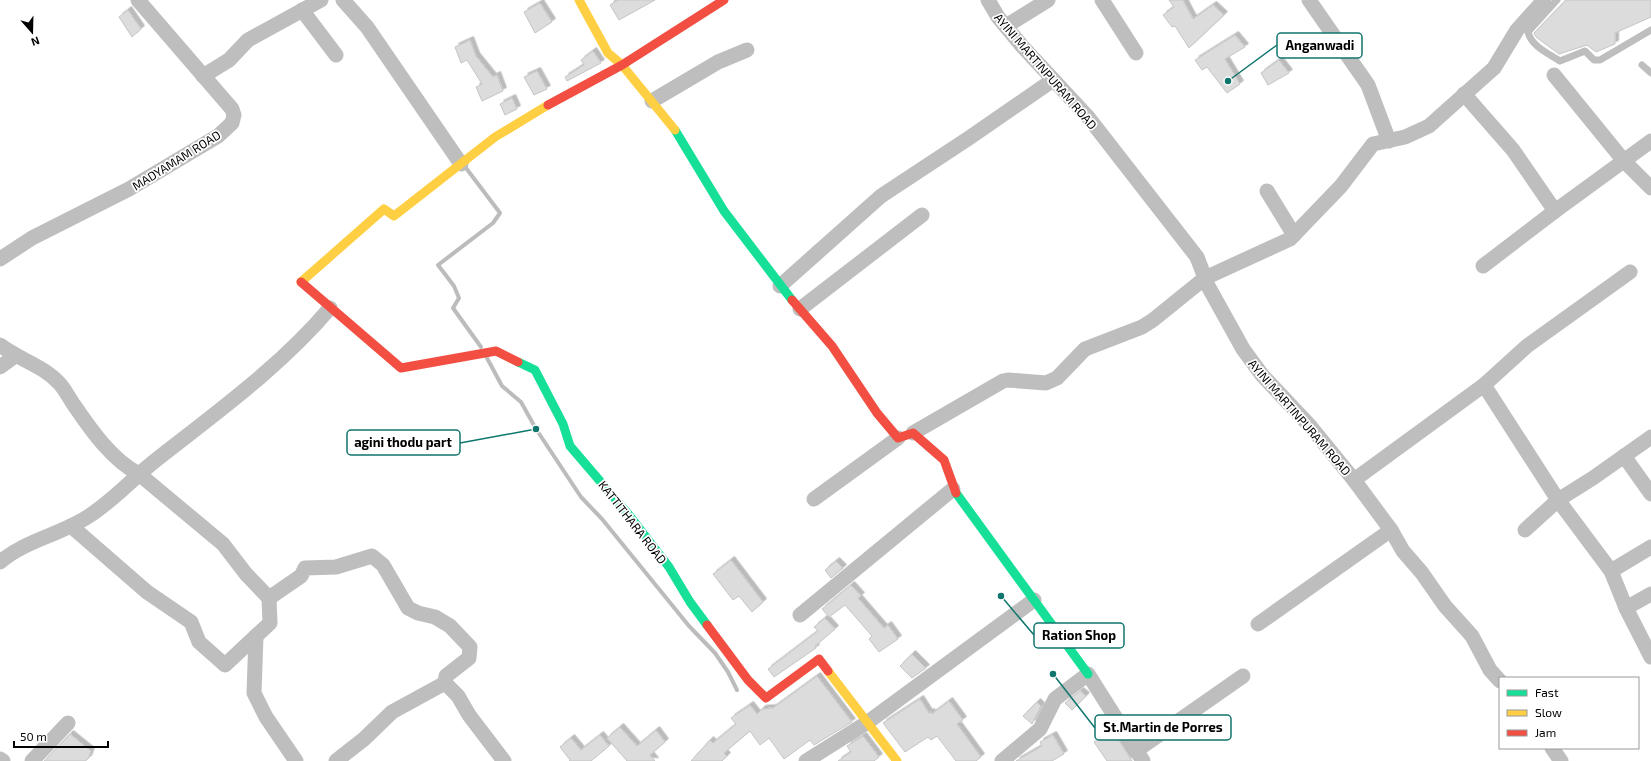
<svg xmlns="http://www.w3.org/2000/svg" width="1651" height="761" viewBox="0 0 1651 761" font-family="'Exo 2',sans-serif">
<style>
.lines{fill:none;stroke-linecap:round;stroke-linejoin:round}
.stream{stroke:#bcbcbc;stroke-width:4}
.building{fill:#dcdcdc;stroke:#c5c5c5;filter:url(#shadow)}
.lane{stroke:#bebebe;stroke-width:7}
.street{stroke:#bebebe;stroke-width:15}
.fast{stroke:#16e098;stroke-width:9}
.slow{stroke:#ffcf43;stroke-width:9}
.jam{stroke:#f24e42;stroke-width:9}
.labels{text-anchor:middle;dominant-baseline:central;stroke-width:3.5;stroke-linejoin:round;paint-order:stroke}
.street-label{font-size:12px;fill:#000;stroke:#fff}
.leader{fill:none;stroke:#0f766e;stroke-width:1.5}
.callout-dot{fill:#0f766e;stroke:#fff;stroke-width:1.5}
.callout{fill:#fff;stroke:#0f766e;stroke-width:1.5}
.callout-label{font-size:13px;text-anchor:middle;font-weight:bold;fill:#000}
</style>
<defs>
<filter id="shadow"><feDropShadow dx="3.5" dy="-3.5" stdDeviation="0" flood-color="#0004"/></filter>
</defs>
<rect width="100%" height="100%" fill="#fff"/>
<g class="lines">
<g class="stream">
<path d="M466,168l34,45 -7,10 -55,42 16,21 5,12 -6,10 28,39"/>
<path d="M487,358l15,28 19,16 15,27 45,68 21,22 87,107 26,27 13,19 9,18"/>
</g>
</g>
<g class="building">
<path d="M618,0h37l-36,20 -9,-15z"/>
<path d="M1169,0h14l10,19 20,-14 11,10 -35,33 -14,-22 -3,1 -9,-12 11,-8z"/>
<path d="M1566,0h85v17l-36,16v11l-19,8 -9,-7 -28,9 -23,-17 -2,-4z"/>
<path d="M540,3l12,19 -17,11 -11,-21z"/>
<path d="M128,10l13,19 -9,8 -13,-20z"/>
<path d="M1235,35l10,12 -20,12 15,25 -13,9 -20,-26 -5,3 -7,-10z"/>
<path d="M470,40l6,16 17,21 4,-2 6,16 -21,10 -6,-14 6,-3 -15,-24 -6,3 -6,-16z"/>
<path d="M593,51l8,12 -34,18 -2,-4 19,-12 -3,-5z"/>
<path d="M1279,60l10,13 -21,12 -7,-12z"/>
<path d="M537,71l10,18 -13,6 -10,-18z"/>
<path d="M512,98l5,11 -12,6 -5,-11z"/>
<path d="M731,560l32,42 -11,10 -13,-16 -6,4 -20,-26z"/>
<path d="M836,561l7,7 -12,10 -6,-8z"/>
<path d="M851,585l10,11 -3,2 26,30 4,-3 10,14 -19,13 -10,-13 3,-3 -27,-31 -16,12 -7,-8z"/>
<path d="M825,618l10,11 -20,17 1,2 -42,29 -6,-8 50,-38 -4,-4z"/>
<path d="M912,654l14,14 -14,10 -12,-12z"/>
<path d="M817,676l35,46 -38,23 -4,-5 -26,19 -15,-21 -9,7 -10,-14 -26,22 3,3 -5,5h-31l19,-21 3,3 23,-19 -5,-6 19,-13 7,9 5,-5 11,-1z"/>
<path d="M1080,691l6,5 -14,14 -7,-7z"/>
<path d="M920,699l9,14 2,-1 1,2 17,-13 14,19 -6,4 24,33 -5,4h-20l-19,-25 -6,4 -3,-3 -23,15 -22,-29z"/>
<path d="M1037,702l4,4 -9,18 -9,-8z"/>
<path d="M620,727l17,19 19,-16 9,12 -15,13 5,6h-28l-20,-23z"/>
<path d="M1112,729l20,32h-25l-13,-19z"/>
<path d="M70,734l21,17 -3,8 -3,2h-41z"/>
<path d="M600,735l9,11 -18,15h-22l1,-1 -10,-13 11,-9 10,12z"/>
<path d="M1053,735l11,19 -12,7h-36l26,-15 -2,-4z"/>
<path d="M863,736l16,21 -5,4h-36l13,-9 -4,-6z"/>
</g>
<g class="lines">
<g class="lane">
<path d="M1557,0l-29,32c3,14 21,22 32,29l25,-10 9,9h6l51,-30"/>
<path d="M1642,65l9,8"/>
</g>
<g class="street">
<path d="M343,0l24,27 94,137"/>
<path d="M988,0l10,17 24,29 66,71 109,140 11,29 35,63 19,26 48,51 44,54 37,50 12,21 19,22 23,33 27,30 18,34 10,11"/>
<path d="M1102,0l34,53"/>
<path d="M1309,0l59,85 21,56"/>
<path d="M302,10l34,45"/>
<path d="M1006,26l42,-26"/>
<path d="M1554,75l70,86 27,27"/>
<path d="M203,76l26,-16 19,-20 73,-40"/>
<path d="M1464,94l49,56 42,61 96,-70"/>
<path d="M652,101l66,-39 29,-12"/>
<path d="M1267,191l27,44"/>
<path d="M0,259l32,-21 97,-49 89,-53 14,-13 2,-8 -2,-6 -94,-109"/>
<path d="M1483,266l72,-55"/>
<path d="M780,286l101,-90 88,-58 84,-58"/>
<path d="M800,309l122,-94"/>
<path d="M0,345c18,14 44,21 59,38 6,6 10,15 15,22 17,25 38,55 65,69l84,70 23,30 23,24 1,25 -45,42 -26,-23 -8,-20 -44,-30 -76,-66"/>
<path d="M0,367l15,-11"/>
<path d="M1484,385l74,115 35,-22 58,-41"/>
<path d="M913,433l90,-52 5,-1 38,3 11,-5 28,-29 57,-22 11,-7 52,-42 85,-39 51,-53 32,-42 32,-7 24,-11 65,-58 23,-38 27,-30"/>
<path d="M1624,456l27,38"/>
<path d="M1354,480l130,-95 43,-39 103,-74"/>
<path d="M814,499l84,-61"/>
<path d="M1525,530l33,-30 53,71 15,37 25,49"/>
<path d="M0,562c26,-22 60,-27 89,-46 25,-16 44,-38 67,-56 61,-48 124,-93 174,-152"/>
<path d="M1611,571l40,-24"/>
<path d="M269,598l32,-22 4,-8 31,-1 36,-11 11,9 25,43 10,5 17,4 15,9 20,21 -1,11 -23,18 -1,7 13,13 11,19 35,46"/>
<path d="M1626,608l25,-14"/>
<path d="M800,615l153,-126"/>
<path d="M1258,624l133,-94"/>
<path d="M256,636l-2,57 12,24 30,44"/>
<path d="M1552,748l9,13"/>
<path d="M1137,750l106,-74"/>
<path d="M0,759l3,2"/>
<path d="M32,761l36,-38"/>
<path d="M336,761l28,-22 28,-27 53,-29"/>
<path d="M806,761l62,-39 166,-122"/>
<path d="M1002,761l38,-32 15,-30 33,-25 55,87"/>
</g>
<g class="fast">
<path d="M675,130l49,81 68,89"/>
<path d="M518,362l17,8 28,54 7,22 59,69 40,52 21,35 17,23"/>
<path d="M956,493l132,181"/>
</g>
<g class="slow">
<path d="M579,0l29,53 14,12 53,65"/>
<path d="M301,282l83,-73 10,7 101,-79 53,-32"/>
<path d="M828,671l69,90"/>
</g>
<g class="jam">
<path d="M548,105l74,-40 102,-65"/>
<path d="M301,282l100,86 95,-17 22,11"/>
<path d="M792,300l40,46 45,67 21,25 15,-5 31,27 12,33"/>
<path d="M707,625l41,55 18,18 53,-39 9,12"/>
</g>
</g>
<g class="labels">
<g class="street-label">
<text transform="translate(1046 71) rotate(49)">AYINI MARTINPURAM ROAD</text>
<text transform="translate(176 160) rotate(-32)">MADYAMAM ROAD</text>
<text transform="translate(1300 417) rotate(49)">AYINI MARTINPURAM ROAD</text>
<text transform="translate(633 522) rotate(52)">KATTITHARA ROAD</text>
</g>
</g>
<path class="leader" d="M1228 81L1277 45M536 429L460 443M1001 596L1034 635M1053 674L1095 728"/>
<g class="callout-dot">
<circle cx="1228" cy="81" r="4"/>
<circle cx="536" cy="429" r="4"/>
<circle cx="1001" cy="596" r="4"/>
<circle cx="1053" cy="674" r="4"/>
</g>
<g class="callout">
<rect x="1277" y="33" width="85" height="25" rx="4"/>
<rect x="347" y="430" width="113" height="25" rx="4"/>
<rect x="1034" y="623" width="90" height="25" rx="4"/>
<rect x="1095" y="715" width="136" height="25" rx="4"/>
</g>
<g class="callout-label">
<text x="1320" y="50">Anganwadi</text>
<text x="403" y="447">agini thodu part</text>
<text x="1079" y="640">Ration Shop</text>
<text x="1163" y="732">St.Martin de Porres</text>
</g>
<rect x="1499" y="677" width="140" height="72" fill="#ffffff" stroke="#999999"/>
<rect x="1507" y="690" width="20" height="6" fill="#16e098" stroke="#999999"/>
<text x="1535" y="697" font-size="12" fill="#000000">Fast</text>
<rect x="1507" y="710" width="20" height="6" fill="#ffcf43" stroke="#999999"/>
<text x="1535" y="717" font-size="12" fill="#000000">Slow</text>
<rect x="1507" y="730" width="20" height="6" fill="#f24e42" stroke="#999999"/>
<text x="1535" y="737" font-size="12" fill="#000000">Jam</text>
<g transform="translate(32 32) rotate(160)" stroke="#ffffff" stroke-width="3" paint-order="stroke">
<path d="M0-3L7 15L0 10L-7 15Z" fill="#000000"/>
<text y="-6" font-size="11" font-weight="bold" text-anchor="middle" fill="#000000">N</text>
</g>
<path d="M14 741v6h94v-6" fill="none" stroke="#000000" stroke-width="2"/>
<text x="20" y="741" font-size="12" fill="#000000" stroke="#ffffff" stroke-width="3" paint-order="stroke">50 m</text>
</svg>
